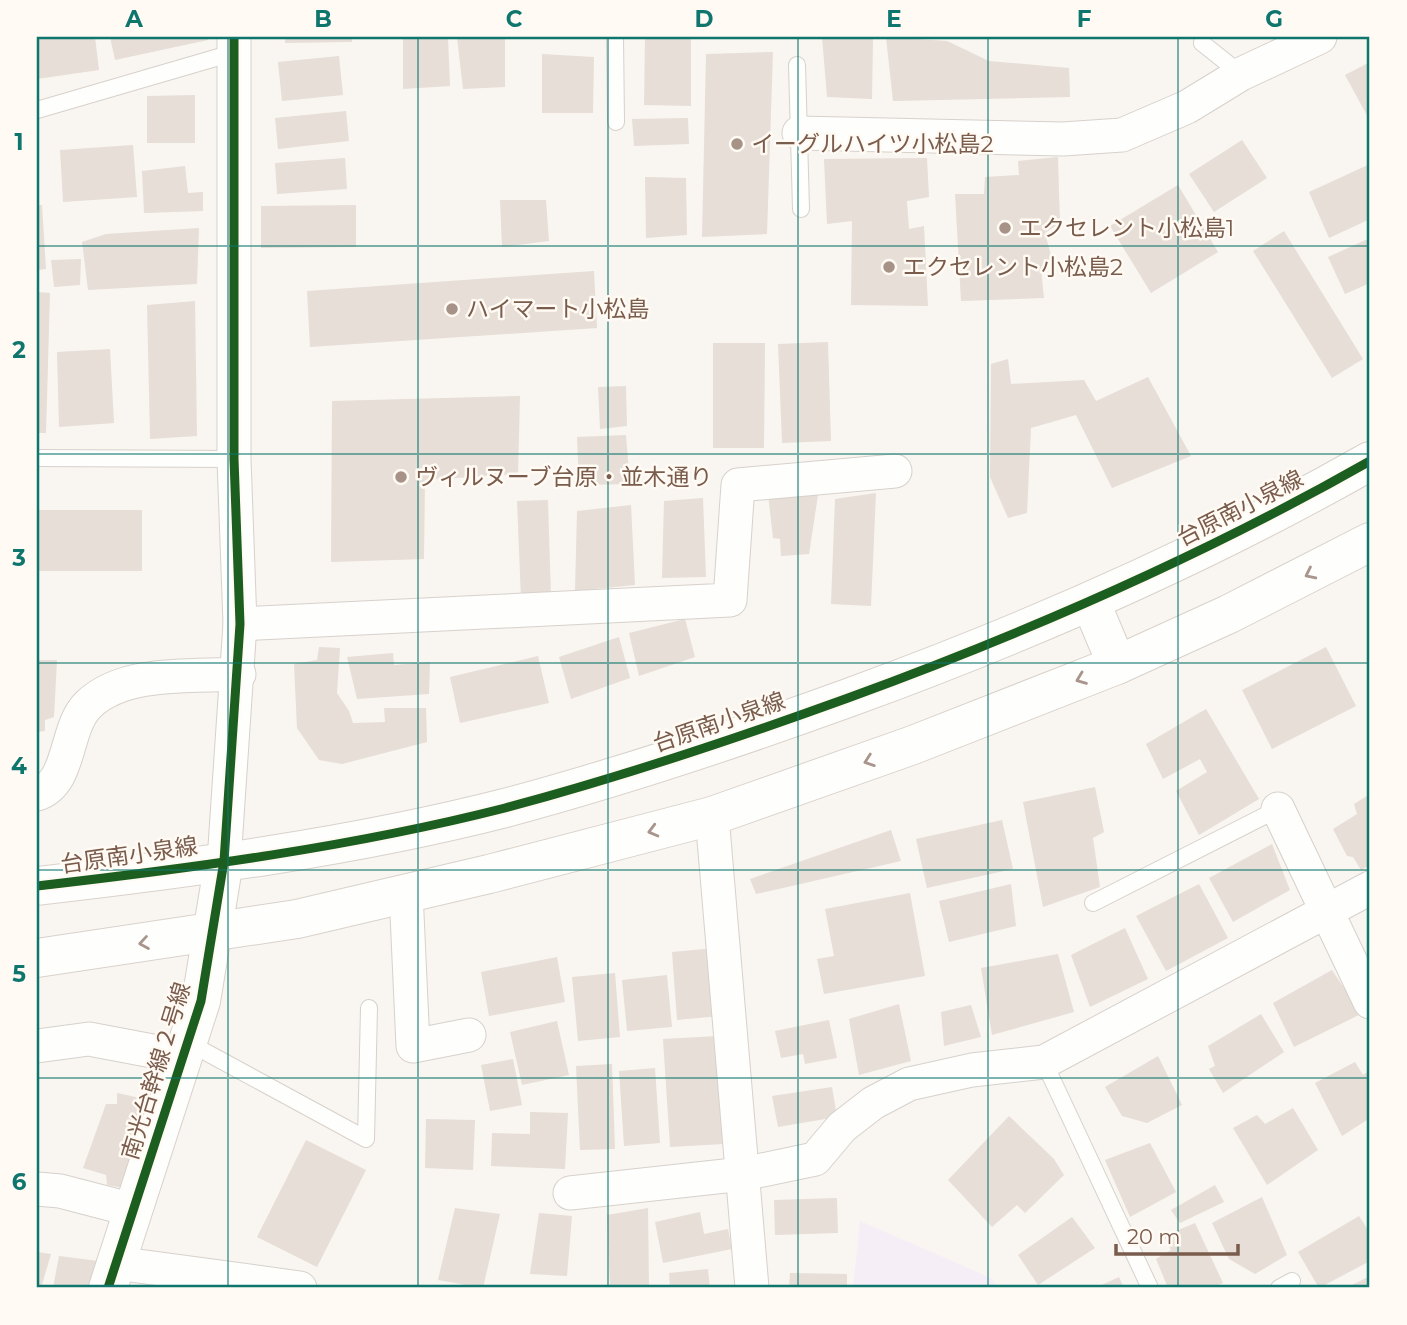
<svg xmlns="http://www.w3.org/2000/svg" width="1407" height="1325" viewBox="0 0 1407 1325" font-family="Montserrat,'Noto Sans JP',sans-serif">
<style>
.education{fill:#f6eef6}
.building{fill:#e6ded7}
.lines{fill:none;stroke-linecap:round;stroke-linejoin:round}
.lane-casing{stroke:#d7d1cb;stroke-width:18}
.street-casing{stroke:#d7d1cb;stroke-width:35}
.secondary-casing{stroke:#d9d2cb;stroke-width:40}
.lane{stroke:#fefefd;stroke-width:16}
.street{stroke:#fefefd;stroke-width:33}
.secondary{stroke:#fefefd;stroke-width:38}
.cycleway-casing{stroke:#fffaf3;stroke-width:13}
.cycleway{stroke:#1b5e20;stroke-width:9}
.oneway{stroke:#a8958b}
.grid{fill:none;stroke:#0f766e;stroke-width:2;stroke-opacity:0.55}
.poi-dot{fill:#a69286;stroke:#fffaf3;stroke-width:2.5}
.labels{text-anchor:middle;dominant-baseline:central;stroke-width:5;stroke-linejoin:round;paint-order:stroke}
.poi-label{font-size:23px;fill:#7a5c4d;stroke:#fffaf3;text-anchor:start}
.street-label{font-size:23px;fill:#7a5c4d;stroke:#fffaf3}
.neatline{fill:none;stroke:#0f766e;stroke-width:2.5}
.grid-label{font-size:23px;text-anchor:middle;font-weight:bold;fill:#0f766e}
</style>
<rect width="100%" height="100%" fill="#f9f5f0"/>
<path class="education" d="M860,1221l131,57 7,10h-145z"/>
<g class="building">
<path d="M37,37h58l4,33 -62,9z"/>
<path d="M110,37h98v3l-93,20z"/>
<path d="M285,37h67v5l-67,1z"/>
<path d="M403,37h45l2,49 -47,3z"/>
<path d="M457,37h48v50l-42,2z"/>
<path d="M645,37h46v69l-47,-1z"/>
<path d="M822,37h51l-1,62 -45,-2z"/>
<path d="M886,37l61,4 42,20 80,7 1,29 -177,4z"/>
<path d="M773,52l-6,182 -65,3 4,-183z"/>
<path d="M542,54l52,3 -1,56h-51z"/>
<path d="M339,56l4,39 -61,6 -4,-39z"/>
<path d="M1370,62v59l-25,-46z"/>
<path d="M195,95v48h-48v-47z"/>
<path d="M346,111l3,30 -71,8 -3,-31z"/>
<path d="M688,118l1,26 -55,2 -2,-27z"/>
<path d="M1242,140l25,38 -53,34 -25,-38z"/>
<path d="M133,145l4,52 -74,5 -3,-52z"/>
<path d="M1058,157l2,66 -15,10 8,30 -12,5 3,30 -83,3 -6,-107h29l1,-17 34,-2 -1,-14z"/>
<path d="M345,158l2,31 -70,5 -2,-31z"/>
<path d="M927,158l2,39 -22,4 2,28 15,-3 4,80 -77,-1 1,-84 -25,3 -3,-65z"/>
<path d="M1370,164v55l-41,19 -20,-46z"/>
<path d="M185,166l3,27 15,-1v19l-59,2 -2,-42z"/>
<path d="M645,177l41,1 1,57 -41,3z"/>
<path d="M1178,185l40,67 -67,41 -41,-67z"/>
<path d="M500,200h46l3,41 -47,6z"/>
<path d="M37,205h5l4,64 -9,1z"/>
<path d="M356,205v42l-95,1v-42z"/>
<path d="M199,228l-2,56 -109,6 -6,-48 24,-8z"/>
<path d="M1284,231l79,128 -31,19 -79,-127z"/>
<path d="M1370,238v45l-25,11 -17,-37z"/>
<path d="M81,259l-1,26 -26,2 -3,-27z"/>
<path d="M594,271l3,57 -287,19 -3,-56z"/>
<path d="M37,292l13,1 -4,140h-9z"/>
<path d="M195,301l2,135 -47,3 -3,-134z"/>
<path d="M828,342l3,99 -49,2 -4,-99z"/>
<path d="M713,343h52l-1,105h-51z"/>
<path d="M110,349l4,74 -55,4 -2,-75z"/>
<path d="M1008,359l3,25 73,-4 12,21 52,-24 43,79 -79,32 -36,-73 -45,13 -4,85 -19,5 -18,-41 1,-113z"/>
<path d="M626,386l1,40 -27,3 -2,-42z"/>
<path d="M520,396l-2,78 -93,6 -1,79 -93,3 1,-161z"/>
<path d="M626,435l4,49 -51,1 -2,-48z"/>
<path d="M876,493l-5,113 -40,-2 4,-105z"/>
<path d="M768,494l50,1 -9,59 -28,2 -1,-17 -7,-1z"/>
<path d="M703,498l3,79 -44,1 2,-77z"/>
<path d="M548,500l3,97 -30,1 -4,-97z"/>
<path d="M631,505l4,80 -60,6 2,-80z"/>
<rect x="37" y="510" width="105" height="61"/>
<path d="M685,619l10,38 -56,19 -10,-43z"/>
<path d="M619,637l11,41 -59,21 -12,-42z"/>
<path d="M319,647l21,1 -3,45 12,18 4,12 32,-1 -1,-14h42l1,34 -85,22 -23,-4 -22,-32 -3,-64 23,-4z"/>
<path d="M1326,647l30,59 -84,43 -30,-59z"/>
<path d="M393,653l1,12 36,-3 -1,32 -72,5 -10,-42z"/>
<path d="M538,656l11,47 -89,20 -10,-46z"/>
<path d="M37,660h20l-3,57 -9,3v11l-8,1z"/>
<path d="M1206,709l53,90 -60,36 -23,-44 31,-19 -7,-13 -37,20 -17,-35z"/>
<path d="M1095,787l9,45 -11,6 7,49 -57,20 -20,-105z"/>
<path d="M1370,794v71l-9,5 -8,-13 -6,-1 -14,-27 24,-15 -3,-10z"/>
<path d="M1002,820l11,49 -86,19 -11,-49z"/>
<path d="M891,830l10,31 -145,33 -6,-15z"/>
<path d="M1272,844l18,46 -57,32 -24,-44z"/>
<path d="M1011,884l5,42 -67,16 -10,-41z"/>
<path d="M1199,884l29,54 -62,33 -30,-55z"/>
<path d="M910,893l15,83 -101,18 -7,-35 17,-3 -9,-47z"/>
<path d="M1125,928l23,51 -58,28 -19,-52z"/>
<path d="M715,948l5,68 -43,4 -5,-68z"/>
<path d="M1058,954l16,58 -82,23 -11,-67z"/>
<path d="M557,957l8,45 -76,14 -8,-44z"/>
<path d="M1332,970l12,18 9,-4 14,27 -73,36 -21,-44z"/>
<path d="M615,973l5,64 -42,4 -6,-64z"/>
<path d="M667,975l5,52 -45,4 -5,-51z"/>
<path d="M899,1004l12,57 -52,14 -10,-56z"/>
<path d="M971,1005l10,32 -37,9 -3,-34z"/>
<path d="M1261,1014l23,38 -61,41 -14,-24 6,-3 -7,-20z"/>
<path d="M829,1020l8,38 -32,6 -2,-10 -22,4 -6,-27z"/>
<path d="M557,1021l12,54 -47,10 -12,-53z"/>
<path d="M718,1036l6,108 -54,3 -7,-108z"/>
<path d="M1158,1056l24,49 -35,18 -25,-7 -17,-29z"/>
<path d="M513,1059l9,46 -32,6 -9,-46z"/>
<path d="M1355,1062l8,13 7,-5v48l-28,18 -27,-53z"/>
<path d="M612,1064l3,85 -35,1 -4,-84z"/>
<path d="M655,1068l5,75 -36,3 -5,-75z"/>
<path d="M832,1087l5,30 -59,10 -6,-31z"/>
<path d="M117,1093l42,9 -29,87 -23,-4 -1,-10 -23,-7 23,-64h11z"/>
<path d="M1293,1108l25,42 -51,35 -34,-57 24,-13 8,9z"/>
<path d="M530,1112l38,1 -3,56 -74,-3 1,-33 38,1z"/>
<path d="M1009,1116l45,43 10,16 -39,38 -8,-8 -25,22 -44,-47z"/>
<path d="M426,1119l49,1 -2,50 -48,-2z"/>
<path d="M306,1140l60,30 -49,97 -60,-30z"/>
<path d="M1150,1143l26,49 -46,25 -25,-57z"/>
<path d="M1215,1185l9,17 -44,21 -9,-13z"/>
<path d="M1262,1197l25,58 -32,19 -26,-15 -17,-36z"/>
<path d="M837,1198l1,35 -63,2 -1,-35z"/>
<path d="M455,1208l45,6 -17,74 -45,-8z"/>
<path d="M648,1208l1,80h-39l-3,-73z"/>
<path d="M700,1212l4,22 24,-5 4,20 -69,14 -8,-41z"/>
<path d="M539,1213l33,3 -5,60 -37,-2z"/>
<path d="M1359,1216l11,17v28l-51,27 -21,-36z"/>
<path d="M1072,1217l23,31 -57,37 -20,-30z"/>
<path d="M1195,1223l28,60 -12,5h-43l-12,-29 15,-9 -7,-14z"/>
<path d="M37,1252l14,2 -10,34h-4z"/>
<path d="M59,1256l47,6 -7,26h-46z"/>
<path d="M708,1269l2,19h-40l-1,-15z"/>
<path d="M790,1273l57,1v14h-58z"/>
<path d="M1370,1276v12h-24z"/>
<path d="M1119,1277l5,11h-29z"/>
</g>
<g class="lines">
<g class="lane-casing">
<g id="lane">
<path d="M615,37l1,85"/>
<path d="M1203,37l-1,6 39,31"/>
<path d="M797,65l4,144"/>
<path d="M37,110l199,-58"/>
<path d="M37,458l197,1"/>
<path d="M1093,903l185,-94"/>
<path d="M189,1043l177,96 3,-131"/>
<path d="M1044,1062l106,226"/>
<path d="M1279,1288l13,-7"/>
</g>
</g>
<g class="street-casing">
<g id="street">
<path d="M799,133l264,6 59,-4 65,-28 54,-33 79,-37"/>
<path d="M240,624l490,-24 8,-115 157,-14"/>
<path d="M37,794c35,-11 27,-67 52,-90 36,-34 104,-27 150,-30"/>
<path d="M1278,809l92,193"/>
<path d="M712,816l40,472"/>
<path d="M224,861l16,-237 -6,-165v-422"/>
<path d="M406,892l7,154 56,-11"/>
<path d="M37,1046l52,-7 95,18"/>
<path d="M37,1189l23,2 73,19"/>
<path d="M570,1193l173,-19 72,-15 27,-32 31,-24 36,-19 63,-14 72,-8 326,-174"/>
<path d="M116,1263l184,25"/>
</g>
</g>
<g class="secondary-casing">
<g id="secondary">
<path d="M1091,603l26,62"/>
<path d="M37,886c156,-18 315,-39 468,-78 116,-31 230,-69 343,-110 181,-66 355,-142 522,-237"/>
<path d="M37,958l260,-39 192,-45 223,-58 201,-71 204,-80 112,-51 141,-72"/>
<path d="M108,1288l93,-287 23,-140"/>
</g>
</g>
<use href="#lane" class="lane"/>
<use href="#street" class="street"/>
<use href="#secondary" class="secondary"/>
<g class="cycleway-casing">
<g id="cycleway">
<path d="M37,886c156,-18 315,-39 468,-78 116,-31 230,-69 343,-110 181,-66 355,-142 522,-237"/>
<path d="M108,1288l93,-287 23,-140 16,-237 -6,-165v-422"/>
</g>
</g>
<use href="#cycleway" class="cycleway"/>
</g>
<defs><path id="oneway-chevron" d="M-2-3.5L2.5 0L-2 3.5" fill="none" stroke-width="1.6" stroke-linecap="round" stroke-linejoin="round" transform="scale(1.75)"/></defs>
<g class="oneway">
<use href="#oneway-chevron" transform="translate(1310 574) rotate(154)"/>
<use href="#oneway-chevron" transform="translate(1081 679) rotate(159)"/>
<use href="#oneway-chevron" transform="translate(869 761) rotate(161)"/>
<use href="#oneway-chevron" transform="translate(653 831) rotate(165)"/>
<use href="#oneway-chevron" transform="translate(144 943) rotate(171)"/>
</g>
<path class="grid" d="M228,37v1251M418,37v1251M608,37v1251M798,37v1251M988,37v1251M1178,37v1251M37,246h1333M37,454h1333M37,663h1333M37,870h1333M37,1078h1333"/>
<g class="poi-dot">
<circle cx="737" cy="144" r="7"/>
<circle cx="1005" cy="228" r="7"/>
<circle cx="889" cy="267" r="7"/>
<circle cx="452" cy="309" r="7"/>
<circle cx="401" cy="477" r="7"/>
</g>
<g class="labels">
<g class="poi-label">
<text x="751" y="144">イーグルハイツ小松島2</text>
<text x="1019" y="228">エクセレント小松島1</text>
<text x="903" y="267">エクセレント小松島2</text>
<text x="466" y="309">ハイマート小松島</text>
<text x="415" y="477">ヴィルヌーブ台原・並木通り</text>
</g>
<g class="street-label">
<text transform="translate(1240 508) rotate(-27)">台原南小泉線</text>
<text transform="translate(719 722) rotate(-19)">台原南小泉線</text>
<text transform="translate(129 855) rotate(-8)">台原南小泉線</text>
<text transform="translate(156 1071) rotate(-73)">南光台幹線２号線</text>
</g>
</g>
<rect width="1407" height="1325" fill="none" stroke="#fffaf3" stroke-width="77"/>
<path d="M1116 1244v10h122v-10" fill="none" stroke="#7a5c4d" stroke-width="3.5"/>
<text x="1127" y="1244" font-size="21" fill="#7a5c4d" stroke="#fffaf3" stroke-width="5" paint-order="stroke">20 m</text>
<rect x="38" y="38" width="1330" height="1248" class="neatline"/>
<g class="grid-label">
<text x="134" y="27">A</text>
<text x="323" y="27">B</text>
<text x="514" y="27">C</text>
<text x="704" y="27">D</text>
<text x="894" y="27">E</text>
<text x="1084" y="27">F</text>
<text x="1274" y="27">G</text>
<text x="19" y="150">1</text>
<text x="19" y="358">2</text>
<text x="19" y="566">3</text>
<text x="19" y="774">4</text>
<text x="19" y="982">5</text>
<text x="19" y="1190">6</text>
</g>
</svg>
